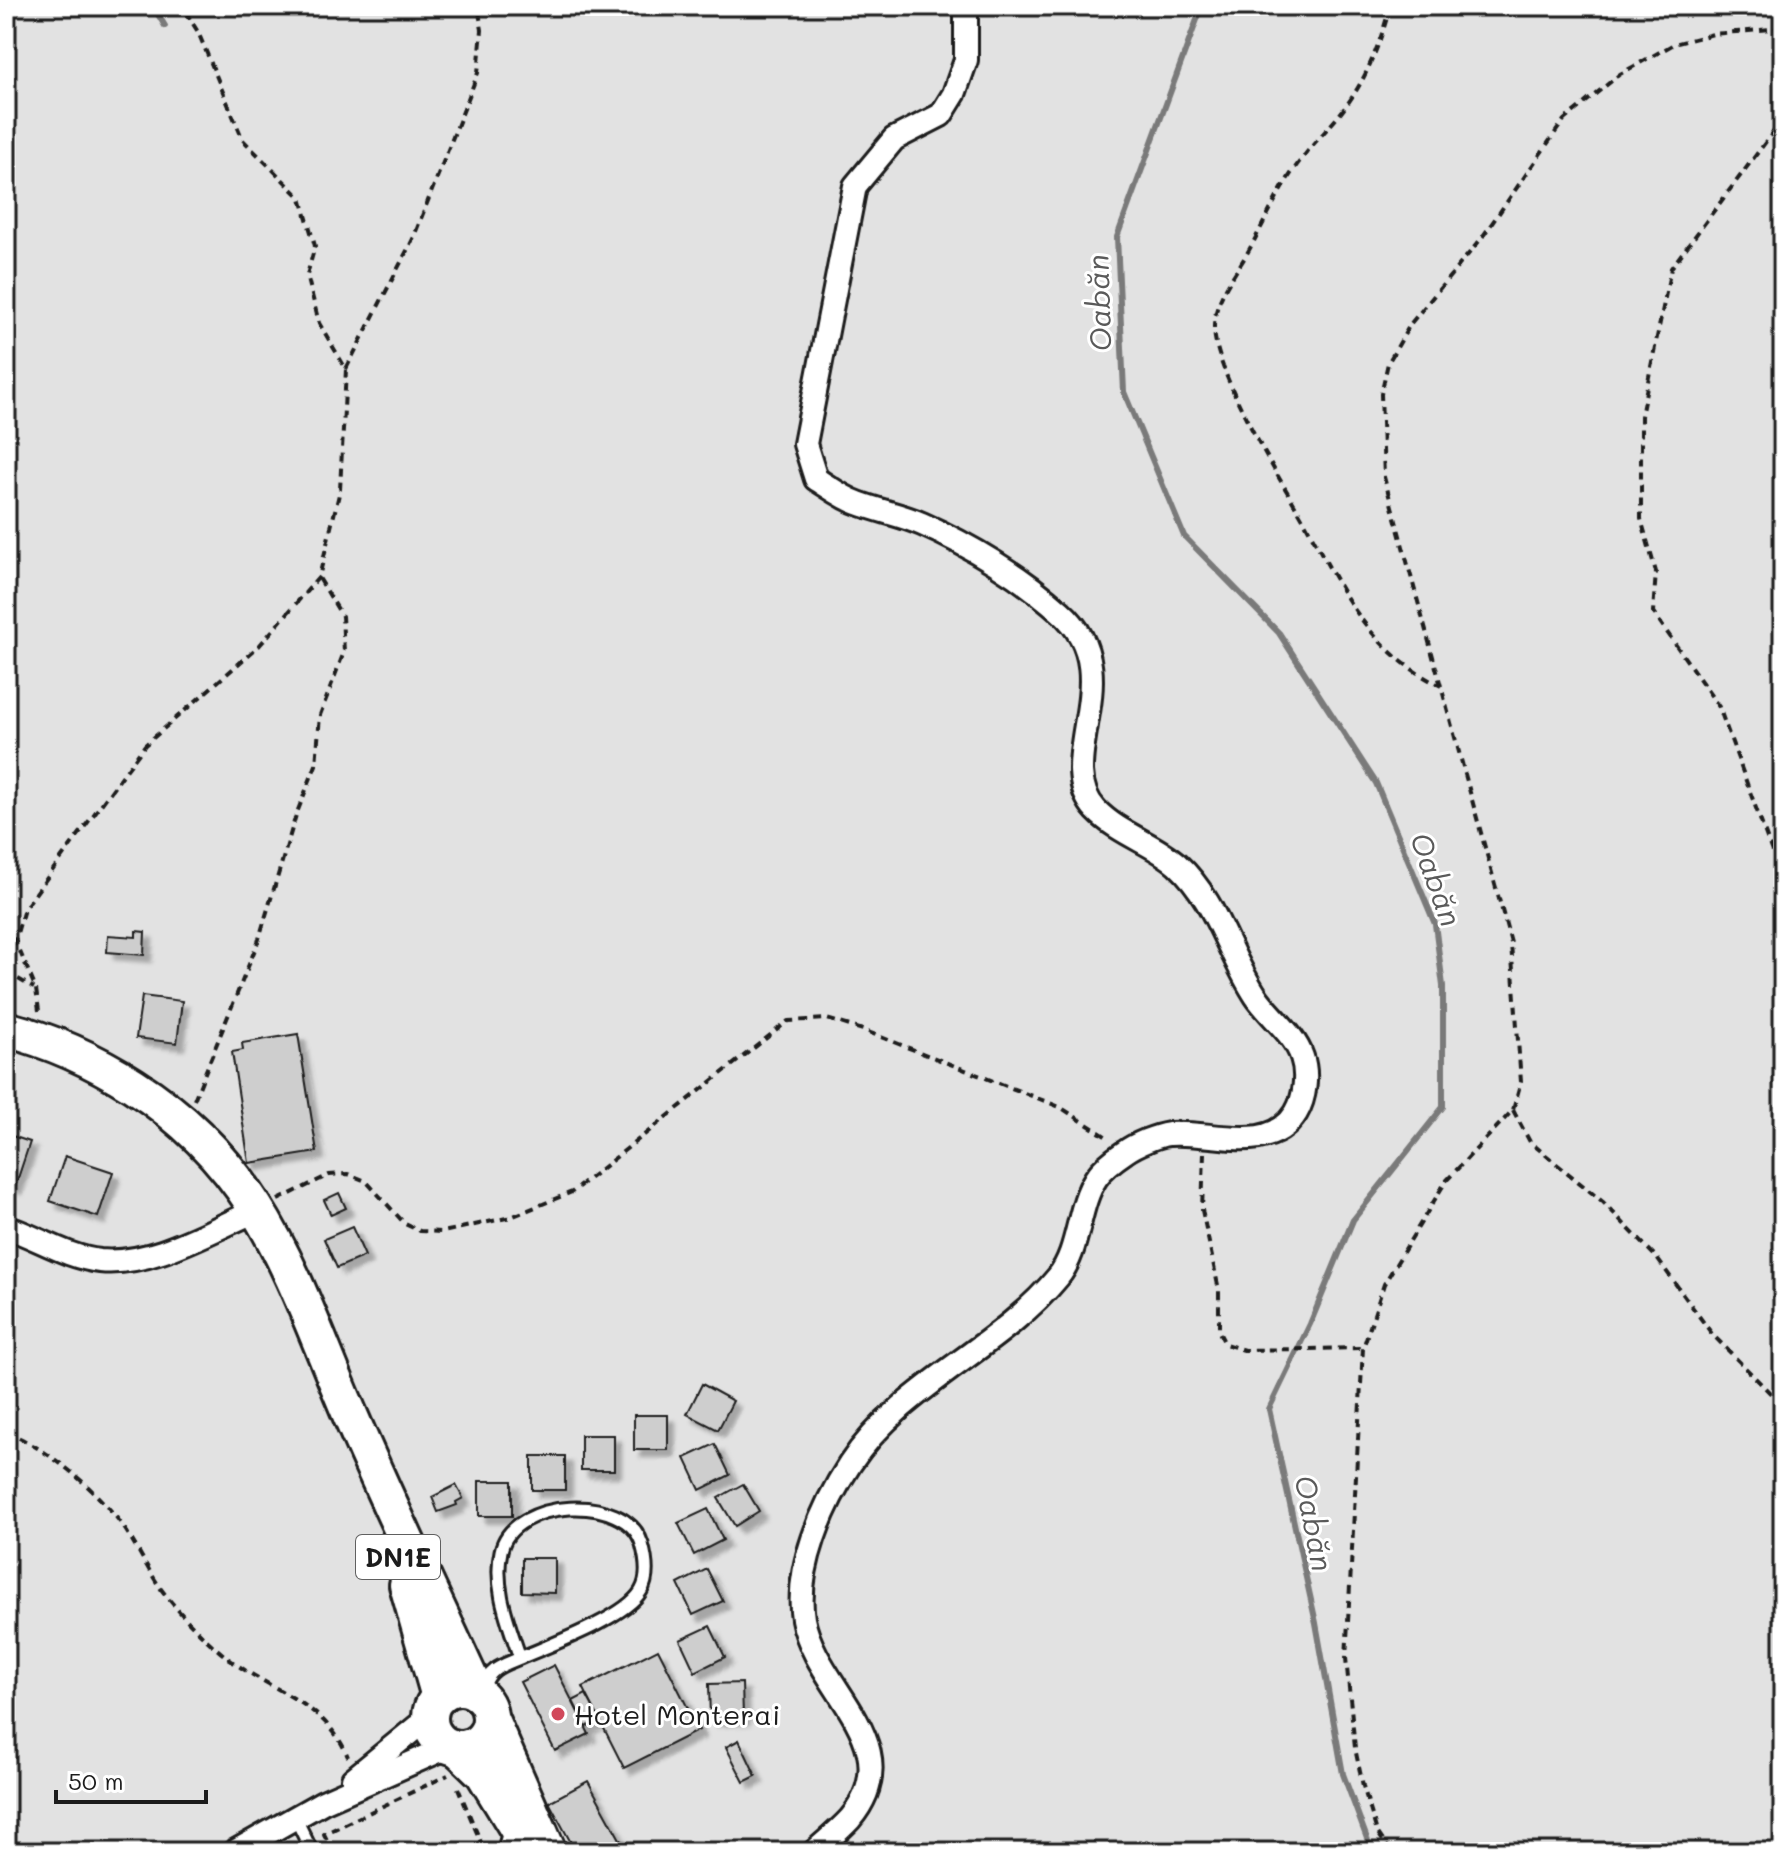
<svg xmlns="http://www.w3.org/2000/svg" width="1789" height="1858" viewBox="0 0 1789 1858" font-family="Mali,sans-serif">
<style>
.green{fill:#e2e2e2;stroke:#7f7f7f;stroke-width:2}
.lines{fill:none;stroke-linecap:round;stroke-linejoin:round}
.stream{stroke:#7a7a7a;stroke-width:6}
.building{fill:#cecece;stroke:#1c1c1c;stroke-width:2;filter:url(#shadow)}
.lane-casing{stroke:#1c1c1c;stroke-width:17}
.street-casing{stroke:#1c1c1c;stroke-width:28}
.primary-casing{stroke:#1c1c1c;stroke-width:40}
.path{stroke:#1c1c1c;stroke-width:4;stroke-dasharray:8 6;stroke-linecap:butt}
.lane{stroke:#fff;stroke-width:11}
.street{stroke:#fff;stroke-width:22}
.primary{stroke:#fff;stroke-width:34}
.poi-dot{fill:#d1495b;stroke:#fff;stroke-width:3}
.labels{text-anchor:middle;dominant-baseline:central;stroke-width:6;stroke-linejoin:round;paint-order:stroke}
.shield{fill:#fff;stroke:#606060;stroke-width:2}
.shield-label{font-size:26px;font-weight:bold;fill:#1c1c1c}
.poi-label{font-size:28px;fill:#1c1c1c;stroke:#fff;text-anchor:start}
.water-label{font-size:30px;font-style:italic;fill:#5a5a5a;stroke:#fff}
</style>
<defs>
<filter id="shadow"><feDropShadow dx="7" dy="7" stdDeviation="2" flood-color="#0004"/></filter>
</defs>
<rect width="100%" height="100%" fill="#fff"/>
<filter id="ink" filterUnits="userSpaceOnUse"><feTurbulence type="fractalNoise" baseFrequency=".0125" numOctaves="2"/><feDisplacementMap in="SourceGraphic" scale="16" xChannelSelector="R" yChannelSelector="G"/><feConvolveMatrix kernelMatrix="1 2 1 2 8 2 1 2 1" color-interpolation-filters="sRGB"/></filter>
<g filter="url(#ink)">
<rect class="green" x="6" y="6" width="1777" height="1846"/>
<g class="lines">
<g class="stream">
<path d="M153,6l12,20"/>
<path d="M1202,6l-85,231 7,155 60,144 95,97 97,150 59,141 8,62v121l-90,113 -43,104 -41,85 47,214 27,151 29,78"/>
</g>
</g>
<g class="building">
<path d="M136,931l9,1 -1,23 -37,-3 1,-17 28,2z"/>
<path d="M142,996l40,5 -5,42 -41,-5z"/>
<path d="M298,1034l19,118 -68,11 -17,-111 11,-2 -1,-7z"/>
<path d="M6,1134l24,8 -15,45 -9,-3z"/>
<path d="M65,1156l48,16 -15,45 -48,-16z"/>
<path d="M339,1193l7,15 -15,7 -7,-15z"/>
<path d="M352,1227l13,29 -28,12 -13,-29z"/>
<path d="M702,1384l31,17 -15,29 -31,-16z"/>
<rect x="634" y="1415" width="34" height="35"/>
<rect x="581" y="1435" width="33" height="35"/>
<path d="M715,1444l15,31 -30,15 -15,-32z"/>
<rect x="532" y="1456" width="33" height="34"/>
<rect x="479" y="1481" width="33" height="35"/>
<path d="M743,1484l16,27 -24,15 -17,-28z"/>
<path d="M456,1485l7,13 -7,4 1,3 -19,7 -6,-15z"/>
<path d="M708,1509l15,31 -29,15 -16,-32z"/>
<path d="M522,1558h33v35l-33,-1z"/>
<path d="M707,1569l16,32 -30,14 -15,-31z"/>
<path d="M710,1626l15,31 -30,15 -15,-32z"/>
<path d="M658,1649l41,81 -75,38 -41,-81z"/>
<path d="M554,1665l35,69 -34,17 -35,-69z"/>
<path d="M742,1683l1,34 -33,2 -1,-35z"/>
<path d="M586,1694l14,26 -14,7 -13,-26z"/>
<path d="M739,1740l17,36 -12,6 -18,-35z"/>
<path d="M588,1781l39,71h-51l-27,-50z"/>
</g>
<g class="lines">
<g class="lane-casing">
<g id="lane">
<path d="M484,1687c5,-19 20,-22 36,-29 30,-13 105,-40 121,-67 8,-13 5,-33 1,-47 -15,-52 -130,-46 -141,7 -8,36 8,73 19,107"/>
<path d="M295,1817l17,35"/>
<path d="M503,1852l6,-21"/>
</g>
</g>
<g class="street-casing">
<g id="street">
<path d="M6,1227c31,10 60,30 94,34 53,5 110,-31 158,-51"/>
<path d="M353,1779l76,-62"/>
<path d="M234,1852l89,-50 125,-55"/>
<path d="M814,1852c12,-11 25,-21 36,-33 62,-74 -34,-129 -47,-200 -8,-50 20,-114 47,-155 52,-79 149,-115 208,-187 22,-27 19,-70 38,-99 6,-9 20,-20 29,-26 11,-8 31,-16 44,-18 40,-4 101,22 127,-21 9,-15 12,-39 6,-56 -8,-24 -33,-41 -46,-61 -29,-44 -39,-95 -79,-132 -24,-21 -58,-30 -81,-54 -46,-49 35,-136 -35,-198 -39,-35 -91,-67 -139,-88 -20,-9 -43,-13 -64,-21 -15,-5 -29,-16 -42,-24l-11,-35 50,-258 39,-47 47,-24 13,-21 12,-34v-54"/>
</g>
</g>
<g class="primary-casing">
<g id="primary">
<path d="M6,1029c45,12 88,31 127,56 132,84 160,197 218,332 40,93 84,184 126,276"/>
<path d="M407,1585l32,112"/>
<circle cx="460" cy="1718" r="30"/>
<path d="M490,1717l59,135"/>
<path d="M458,1749l25,24 38,62"/>
</g>
</g>
<g class="path">
<path d="M1390,6c-9,36 -24,74 -47,104 -12,16 -27,30 -39,46 -23,28 -37,62 -55,94 -13,24 -34,47 -35,76 -1,45 64,150 88,191 37,68 65,134 139,169"/>
<path d="M1783,119l-112,149 -30,148v103l15,53 -3,40 66,95 64,175"/>
<path d="M346,369l67,-130 65,-166 4,-43 -4,-24"/>
<path d="M6,972l28,16"/>
<path d="M39,1011l-3,-22 -21,-49 9,-31 121,-164 114,-99 60,-69 21,-87 6,-121 -27,-46 -12,-48 8,-29 -14,-48 -58,-58 -45,-108 -16,-26"/>
<path d="M194,1100l64,-158 38,-127 20,-50 4,-50 24,-63 -2,-36 -23,-38"/>
<path d="M1513,1110l17,32 73,60 53,55 56,77 71,72"/>
<path d="M1204,1153l-2,57 17,80v42l6,12 19,6 119,-2"/>
<path d="M278,1200l51,-25 19,-1 18,7 39,43 15,7 23,1 68,-15 61,-25 216,-171 39,-2 36,11 197,77 50,32"/>
<path d="M6,1432c38,15 79,48 106,80 20,23 32,52 49,77 18,24 40,47 63,66 43,36 101,45 124,102"/>
<path d="M458,1788l27,64"/>
<path d="M333,1852l-9,-18 124,-59"/>
<path d="M1391,1852l-14,-20 -14,-46 -8,-38 -9,-90 17,-310 21,-64 62,-103 67,-71 8,-28 -10,-139 -127,-466 -3,-83 7,-31 23,-40 70,-84 83,-119 56,-46 54,-30 39,-10 70,-6"/>
</g>
<use href="#lane" class="lane"/>
<use href="#street" class="street"/>
<use href="#primary" class="primary"/>
</g>
</g>
<circle class="poi-dot" cx="558" cy="1714" r="8"/>
<g class="labels">
<rect class="shield" x="356" y="1535" width="84" height="44" rx="6"/>
<g class="shield-label">
<text x="398" y="1557">DN1E</text>
</g>
<g class="poi-label">
<text x="574" y="1714">Hotel Monterai</text>
</g>
<g class="water-label">
<text transform="translate(1098 303) rotate(-92)">Oabăn</text>
<text transform="translate(1437 879) rotate(70)">Oabăn</text>
<text transform="translate(1315 1523) rotate(79)">Oabăn</text>
</g>
</g>
<rect width="1789" height="1858" fill="none" stroke="#fff" stroke-width="32"/>
<rect x="16" y="16" width="1757" height="1826" fill="none" stroke="#1c1c1c" stroke-width="3" filter="url(#ink)"/>
<path d="M56 1790v12h150v-12" fill="none" stroke="#1c1c1c" stroke-width="4"/>
<text x="68" y="1790" font-size="24" fill="#1c1c1c" stroke="#ffffff" stroke-width="6" paint-order="stroke">50 m</text>
</svg>
